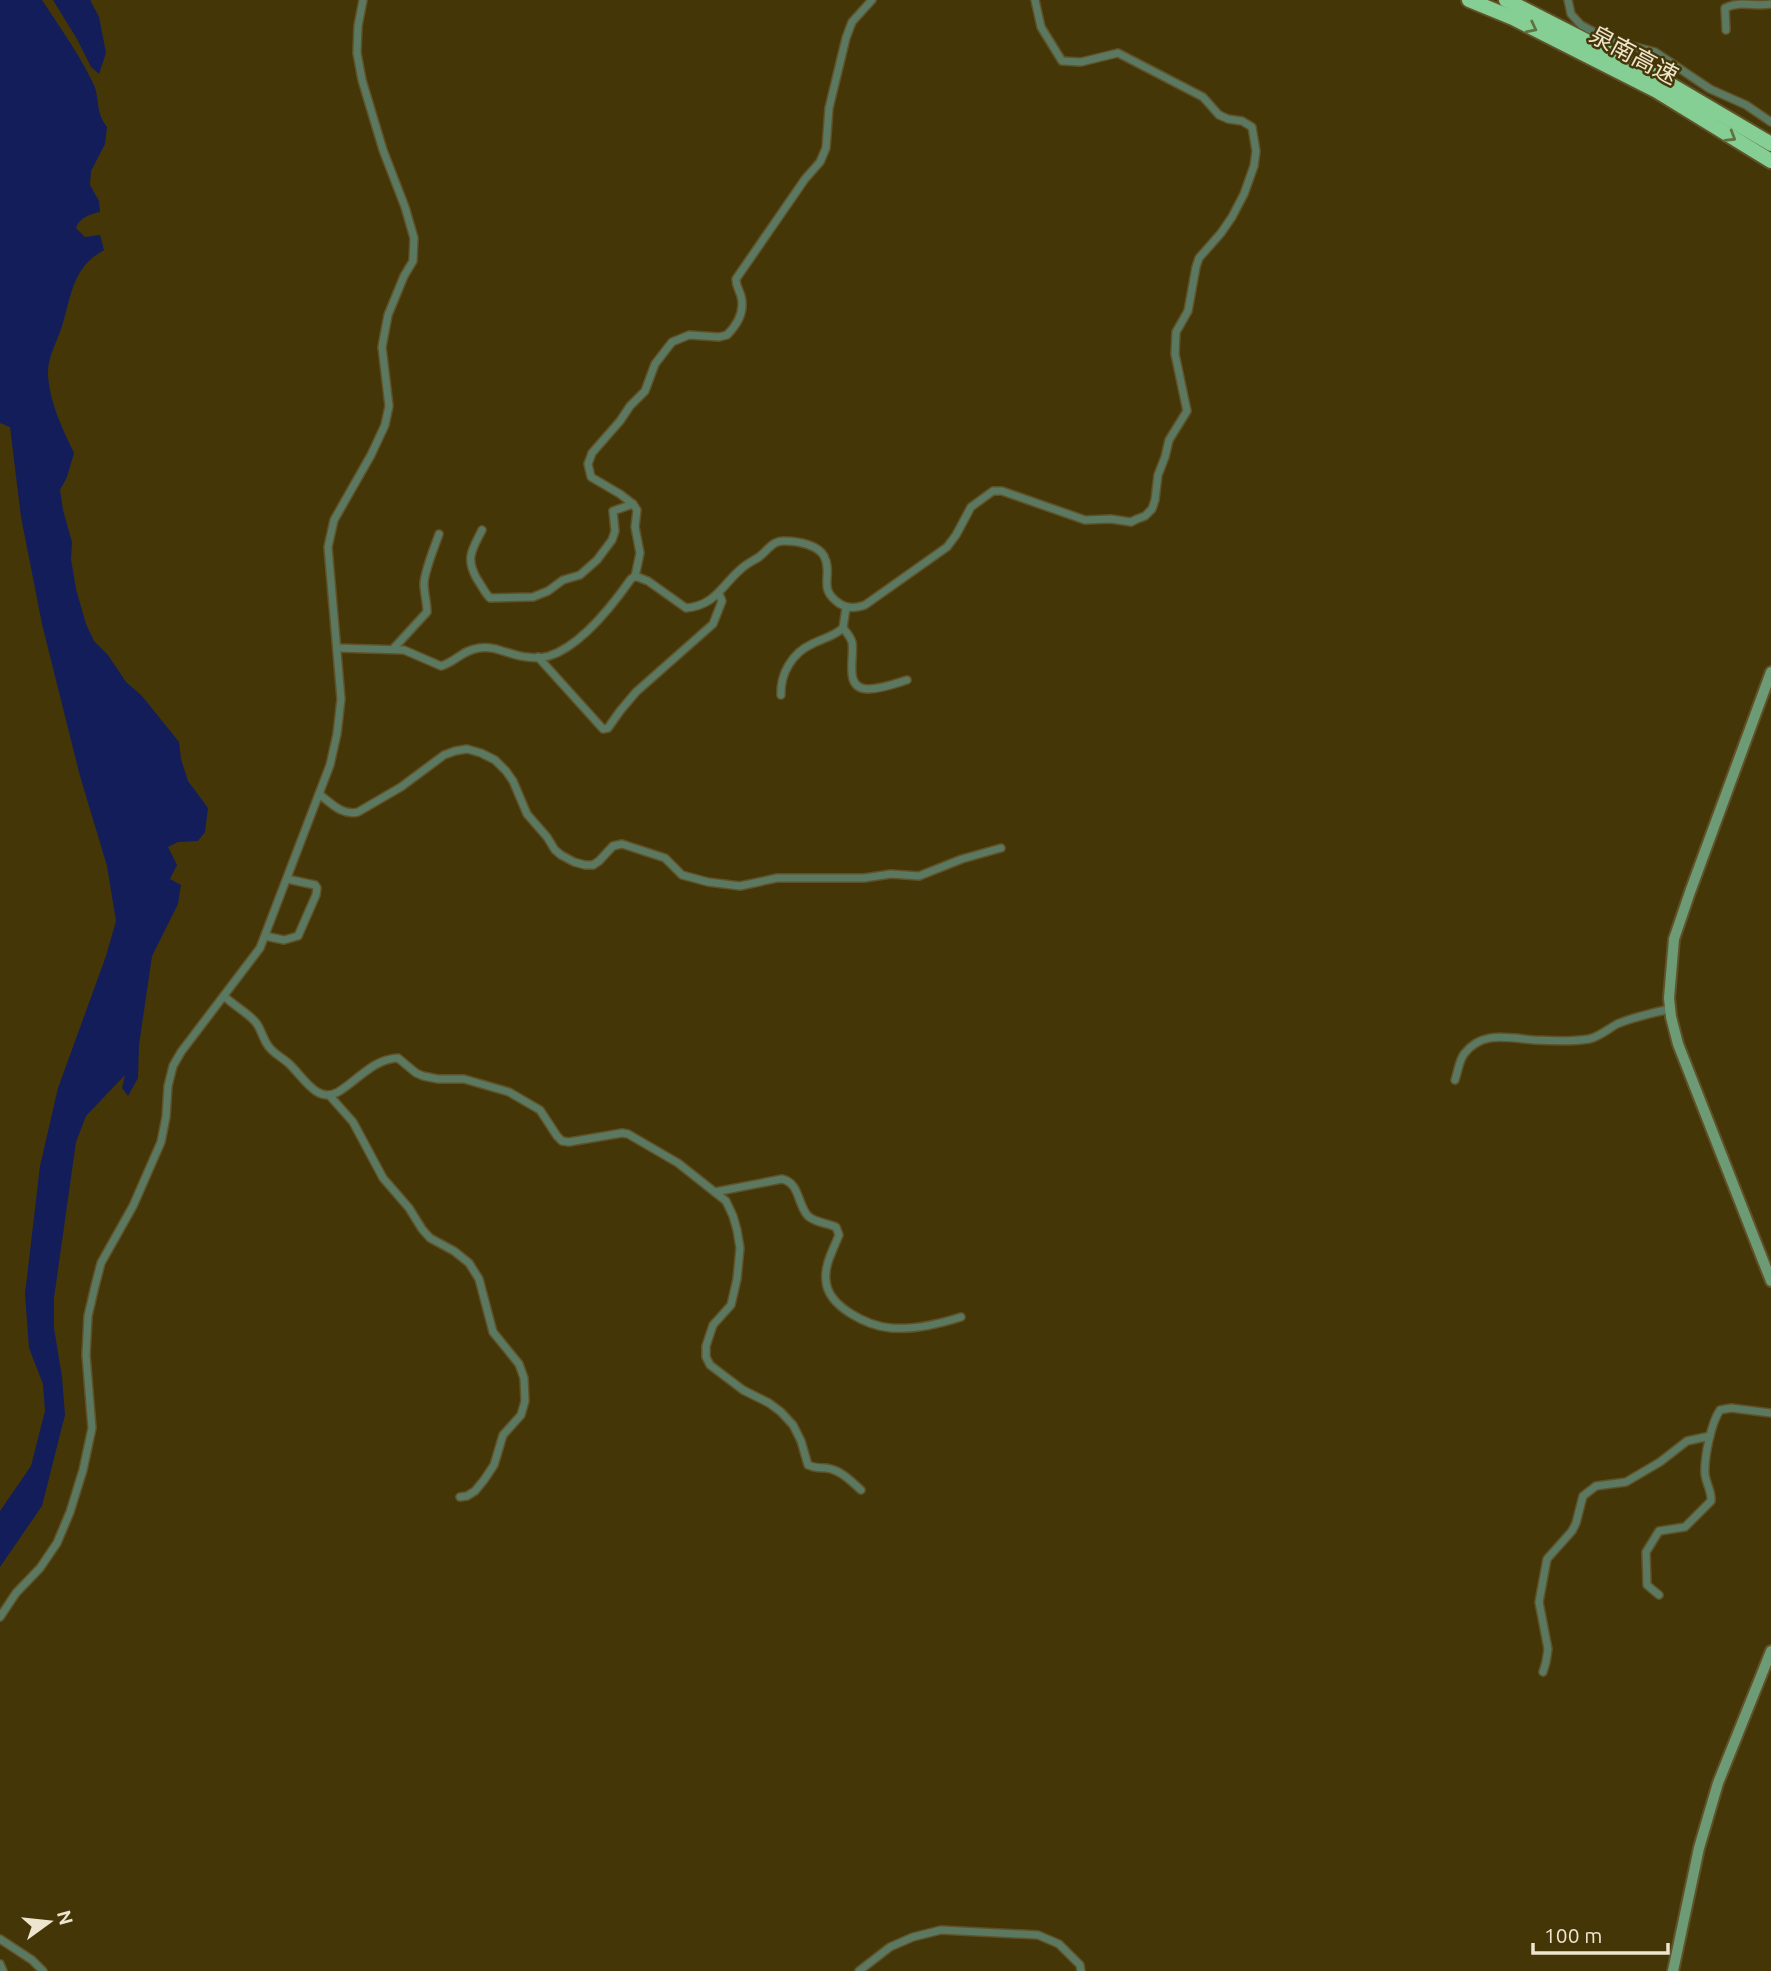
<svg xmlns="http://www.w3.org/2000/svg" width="1771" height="1971" viewBox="0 0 1771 1971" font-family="Ubuntu,'Noto Sans SC',sans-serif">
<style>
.water{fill:#121d5a}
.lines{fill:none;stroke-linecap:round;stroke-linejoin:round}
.minor-casing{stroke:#605228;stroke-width:10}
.secondary-casing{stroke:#605228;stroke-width:14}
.motorway-casing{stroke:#605228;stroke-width:18}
.minor{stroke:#5b7860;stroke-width:7}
.secondary{stroke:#6d9b75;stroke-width:10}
.motorway{stroke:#85ce94;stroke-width:14}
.oneway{stroke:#5f7340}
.labels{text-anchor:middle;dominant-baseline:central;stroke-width:5;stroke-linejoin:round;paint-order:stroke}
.street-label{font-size:24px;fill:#eee5ce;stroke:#453608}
</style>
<rect width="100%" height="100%" fill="#453608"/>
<g class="water">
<path d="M0,0h42c17,26 36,52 50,81 9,16 2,29 15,46l-2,17 -14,27 -1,14 9,16 1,11c-10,2 -21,6 -24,16l9,9 15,-2 4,15c-31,17 -32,43 -41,73 -5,18 -16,33 -15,53 2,27 14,52 26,77l-7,24 -7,13 3,20 9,32 -1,17 5,30 10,35 8,17 14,14 18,27 16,14 37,46 2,17 7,22 20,27 -3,24 -7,9 -20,1 -10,5 9,18 -7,14 11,6 -3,19 -26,52 -13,89 -1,33 -10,18 -6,-8 3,-13 -39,41 -10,26 -22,156v30l8,49 3,38 -23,91 -42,61v-56l31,-45 14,-55 -2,-27 -14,-36 -4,-54 15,-128 18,-78 48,-132 10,-35 -9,-55 -27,-90 -38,-152 -21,-107 -11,-90 -10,-4z"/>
<path d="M53,0h37l9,17 7,36 -7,21 -8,-7 -14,-28z"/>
</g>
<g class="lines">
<g class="minor-casing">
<g id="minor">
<path d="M1568,0l3,14 10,11 28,15 46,12 55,37 36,16 25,17"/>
<path d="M1726,30l-1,-22c15,-8 30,-1 46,-4"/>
<path d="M482,530c-10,20 -17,28 -5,49 5,7 7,13 13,19l43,-1 15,-6 15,-11 17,-5 17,-15 15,-20 3,-9 -2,-20 20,-7"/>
<path d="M635,577l5,-24 -5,-26 2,-17 -4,-6 -13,-10 -29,-17 -3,-13 4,-11 28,-32 10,-15 15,-15 10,-27 17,-22 17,-7 30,2 8,-2c10,-10 18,-24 14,-39 -2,-7 -5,-9 -5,-17l69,-100 15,-17 6,-14 3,-40 17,-70 6,-16 20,-22"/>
<path d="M843,628c4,5 7,8 9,14 3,15 -9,47 16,47 13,0 26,-5 39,-9"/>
<path d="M337,648l67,2 37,16c15,-4 21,-16 38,-18 16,-3 32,8 48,9 7,1 15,1 22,-1 32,-10 63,-50 82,-77l4,-3 13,5 38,27c30,-3 35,-22 55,-39 5,-5 12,-8 18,-12 9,-7 14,-17 26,-16 13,0 33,4 39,15 10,20 -8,32 16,48 9,5 16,4 25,1l82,-58 9,-12 15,-28 22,-16h9l83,29 26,-1 20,3 6,-3 8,-3 7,-7 3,-9 3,-25 7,-18 4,-17 18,-29 -12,-57 1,-22 12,-21 8,-44 3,-9 22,-25 11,-16 12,-23 10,-28 2,-15 -4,-24 -10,-6 -14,-2 -9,-4 -16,-18 -85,-44 -37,9 -19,-1 -21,-34 -6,-27"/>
<path d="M393,649l34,-37c0,-10 -3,-19 -3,-28 0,-12 11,-38 15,-50"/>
<path d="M538,657l65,72 5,-1 12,-17 16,-19 77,-68 9,-23 -3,-7"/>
<path d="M781,695c-1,-21 11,-42 31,-51 11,-6 21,-7 31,-16l3,-20"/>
<path d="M319,794c12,9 23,22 39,18l43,-25 43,-32 11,-4 12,-2 14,4 14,7 11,11 7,10 14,33 20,23 8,13 6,5 13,7 11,3h8l6,-4 14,-15 9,-2 43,14 17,17 26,7 32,4 37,-8h87l27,-4 28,2 43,-17 39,-11"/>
<path d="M265,936l19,4 14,-4 18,-41 1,-7 -2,-3 -28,-6"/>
<path d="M224,996c10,10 25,17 33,28 4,6 6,14 10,20 4,8 13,12 20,18 14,11 29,43 51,30 20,-12 35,-33 60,-34l18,15 7,3 15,3h26l45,13 31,18 17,26 5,5 7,1 53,-9 6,1 50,29 48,38 7,15 4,14 3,18 -3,31 -6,26 -18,20 -7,21v11l4,8 33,25 26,13 12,9 12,13 8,16 7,24c7,3 11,3 18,3 15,2 25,13 35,22"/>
<path d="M1455,1080c3,-9 4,-19 9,-26 18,-24 45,-16 70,-14 18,1 37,2 55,-1 10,-2 19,-10 28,-15 17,-7 35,-11 53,-15"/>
<path d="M329,1095l24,27 30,56 26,30 13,21 8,9 24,13 15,12 10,16 14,53 26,32 5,14 1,23 -4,14 -18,20 -9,30 -10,15 -9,11 -8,5 -7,1"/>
<path d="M715,1192l67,-13c18,4 15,25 26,37 8,7 19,7 28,11l3,8c-6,15 -15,30 -13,46 2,26 42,45 65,47 23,2 48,-4 70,-11"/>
<path d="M1659,1595l-12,-10 -1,-33 13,-21 26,-4 26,-26c1,-10 -5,-17 -6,-27 -1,-16 6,-51 15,-64l11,-2 40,5"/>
<path d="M0,1617l16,-24 24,-25 17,-25 13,-31 13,-42 9,-42 -6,-73 2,-39 7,-30 6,-23 32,-57 28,-64 5,-25 2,-31 5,-20 8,-14 79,-104 70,-183 7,-31 4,-35 -13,-152 6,-27 37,-65 14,-30 4,-19 -7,-59 6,-32 16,-39 9,-15 1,-23 -9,-31 -22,-57 -21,-70 -5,-27 1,-27 5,-26"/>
<path d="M1543,1672l3,-10 2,-13 -9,-47 8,-43 25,-28 4,-8 7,-27 13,-10 30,-4 34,-20 27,-21 23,-5"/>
<path d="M0,1939l32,21 11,11"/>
<path d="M0,1964l3,7"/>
<path d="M859,1971l31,-24 23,-10 28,-7 97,5 21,9 21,21 1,6"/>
</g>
</g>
<g class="secondary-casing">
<g id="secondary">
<path d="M1771,672l-81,220 -16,47 -5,59 2,19 7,27 93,237"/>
<path d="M1673,1971l26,-123 19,-65 53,-132"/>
</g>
</g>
<g class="motorway-casing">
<g id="motorway">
<path d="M1469,0l44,18 144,73 114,70"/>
<path d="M1506,0l155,79 110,65"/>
</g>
</g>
<use href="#minor" class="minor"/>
<use href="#secondary" class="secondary"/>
<use href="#motorway" class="motorway"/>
</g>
<defs><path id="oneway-chevron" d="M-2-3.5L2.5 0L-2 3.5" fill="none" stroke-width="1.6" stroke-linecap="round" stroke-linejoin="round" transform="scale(1.75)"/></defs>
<g class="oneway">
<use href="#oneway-chevron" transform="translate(1532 28) rotate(27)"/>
<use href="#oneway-chevron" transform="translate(1731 137) rotate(31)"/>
</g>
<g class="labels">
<g class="street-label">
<text transform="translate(1634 55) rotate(28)">泉南高速</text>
</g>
</g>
<g transform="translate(49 1922) rotate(75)" stroke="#453608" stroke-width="5" paint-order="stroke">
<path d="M0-5L12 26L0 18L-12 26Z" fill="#eee5ce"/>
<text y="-10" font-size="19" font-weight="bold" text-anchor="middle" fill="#eee5ce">N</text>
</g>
<path d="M1533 1943v10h135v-10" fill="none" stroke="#eee5ce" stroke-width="3.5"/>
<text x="1544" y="1943" font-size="21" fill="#eee5ce" stroke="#453608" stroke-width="5" paint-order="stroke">100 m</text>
</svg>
